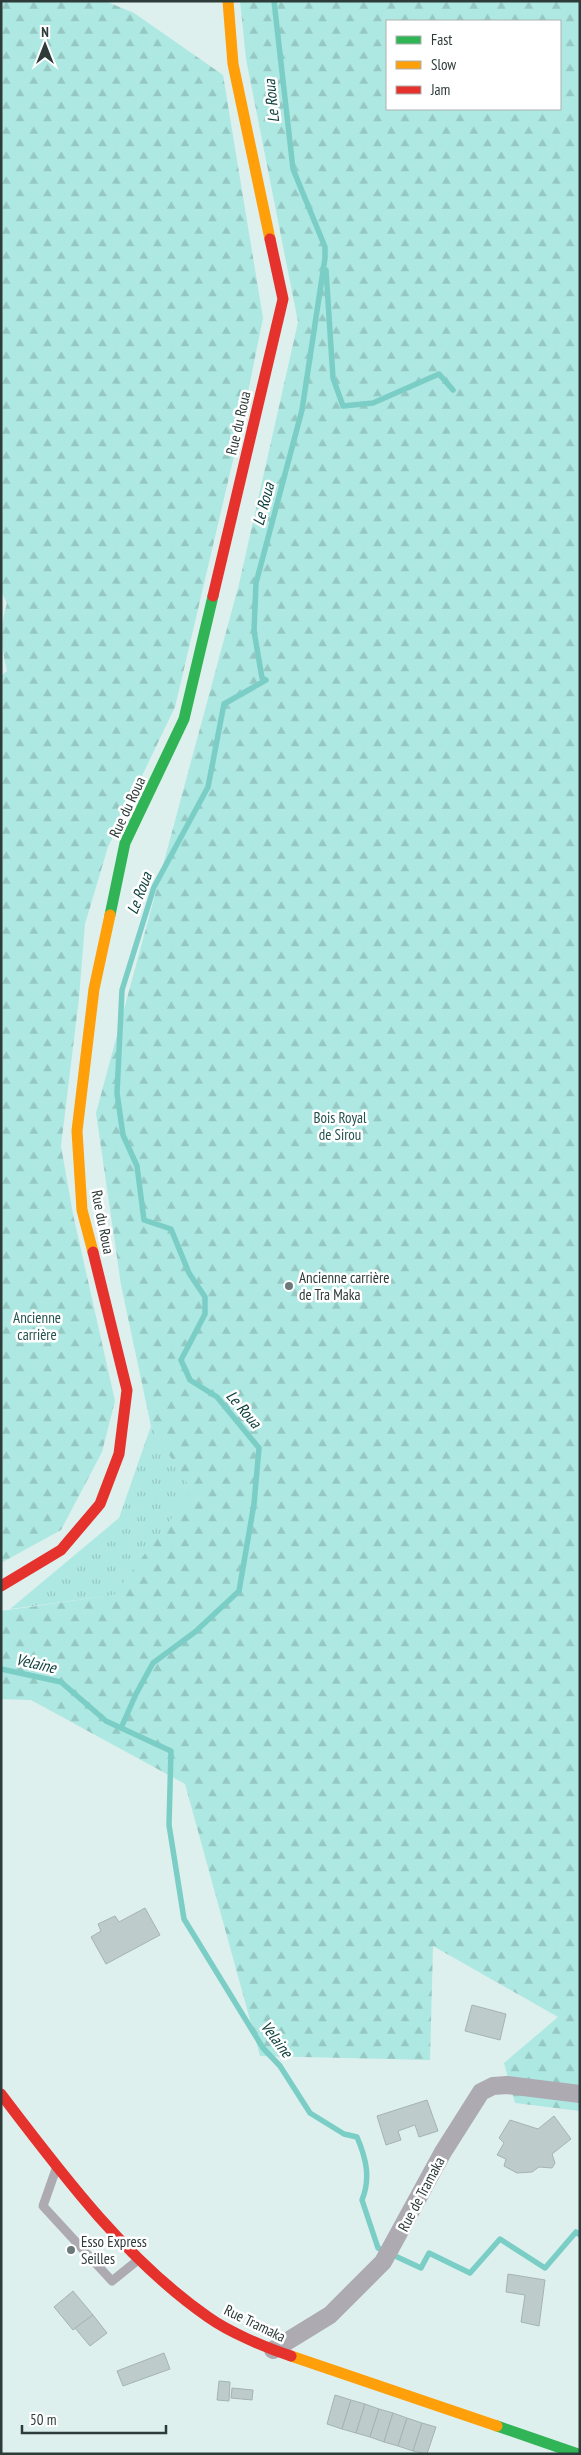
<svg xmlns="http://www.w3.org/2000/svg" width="581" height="2455" viewBox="0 0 581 2455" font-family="'PT Sans Narrow',sans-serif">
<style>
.grass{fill:url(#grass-tufts)}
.forest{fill:url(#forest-firs);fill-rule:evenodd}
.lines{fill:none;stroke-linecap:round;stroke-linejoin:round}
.stream{stroke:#7bcec6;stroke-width:5.5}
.building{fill:#bdcccb;stroke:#a5b4b2}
.lane{stroke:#adaab2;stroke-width:9}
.street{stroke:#adaab2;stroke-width:18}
.fast{stroke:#30b455;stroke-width:11}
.slow{stroke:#ff9f0a;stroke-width:11}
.jam{stroke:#e5322d;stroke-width:11}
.poi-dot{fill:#6b7a78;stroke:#fff;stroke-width:2}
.labels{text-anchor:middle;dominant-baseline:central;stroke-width:5;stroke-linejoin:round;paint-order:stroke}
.street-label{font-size:15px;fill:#2d3b39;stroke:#fff}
.park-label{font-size:15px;fill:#24544f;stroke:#fff}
.poi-label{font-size:15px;fill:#2d3b39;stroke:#fff;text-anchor:start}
.water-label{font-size:16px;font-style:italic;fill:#0e413d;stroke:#fff}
</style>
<defs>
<pattern id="grass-tufts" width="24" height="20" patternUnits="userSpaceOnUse" patternTransform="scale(1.25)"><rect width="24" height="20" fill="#aee8e2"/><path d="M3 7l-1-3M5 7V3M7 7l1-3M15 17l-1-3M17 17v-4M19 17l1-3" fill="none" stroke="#96c8c3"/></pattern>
<pattern id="forest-firs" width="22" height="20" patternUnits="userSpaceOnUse" patternTransform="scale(1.25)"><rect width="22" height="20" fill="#aee8e2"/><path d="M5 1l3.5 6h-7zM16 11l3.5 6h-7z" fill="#96c8c3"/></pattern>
</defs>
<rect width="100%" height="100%" fill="#ddf0ee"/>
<path class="grass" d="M151,1426l42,65 -78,104 -105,14 109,-91z"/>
<g class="forest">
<path d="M1,1h104l29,12 89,62 40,243 -21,104 -67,285 -67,140 -23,77 -6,74 -18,148 12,68 42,187 -13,51 -41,78 -60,33v-887l6,-5c-6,-24 -7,-45 0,-68l-6,-12z"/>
<path d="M240,1h340v2110l-65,-8 -11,-40 54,-46 -125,-71 -3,114 -170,-4 -75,-272 -154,-84 -30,-1v-88l113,-16 78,-104 -41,-65 -30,-141 -25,-172 143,-529 59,-262 -52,-263zM387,21h173v88h-173z"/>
</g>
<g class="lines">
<g class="stream">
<path d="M326,270l7,108 10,28 30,-3 66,-29 14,16"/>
<path d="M1,1669l60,13 45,39 65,30 -2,74 15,94 79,129 17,18 30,47 34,21 13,3c9,21 14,41 5,63l16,48 43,20 8,-15 41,20 30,-34 45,29 31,-36 4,3"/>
<path d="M121,1728l15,-34 17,-31 42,-31 44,-41 15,-87 5,-56 -42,-51 -27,-17 -9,-20 24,-46v-17l-16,-24 -18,-44 -27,-9 -7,-54 -14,-31 -6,-42 5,-103 32,-103 54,-100 16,-83 42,-24 -4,-2 -8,-47 2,-48 46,-173 23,-152v-11l-32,-78 -19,-168"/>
</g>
</g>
<g class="building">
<path d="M145,1908l15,27 -54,29 -15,-27 10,-6 -3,-7 17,-8 4,6z"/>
<path d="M472,2005l34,9 -6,26 -35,-9z"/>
<path d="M427,2100l11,31 -19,6 -4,-12 -17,6 3,9 -15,5 -9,-29z"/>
<path d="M554,2116l17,23 -19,15 3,9 -3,5 -13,-1 -7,5 -15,1 -13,-7 2,-7 -9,-4 7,-12 -5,-5 11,-18 28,9z"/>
<path d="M508,2274l37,6 -6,46 -18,-4 4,-27 -19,-3z"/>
<path d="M73,2291l20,24 -20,15 -19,-23z"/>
<path d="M93,2315l14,18 -17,13 -15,-18z"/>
<path d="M164,2353l6,16 -47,17 -6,-15z"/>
<path d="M219,2381l11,1 -1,19 -12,-1z"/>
<path d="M232,2388l21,2 -1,10 -21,-2z"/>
<path d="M335,2395l16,5 -9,29 -15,-5z"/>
<path d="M351,2400l14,4 -9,29 -14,-4z"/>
<path d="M365,2404l14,5 -9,28 -14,-4z"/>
<path d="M379,2409l14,4 -9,29 -14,-5z"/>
<path d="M393,2413l14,5 -9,28 -14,-4z"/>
<path d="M407,2418l15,5 -9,28 -15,-5z"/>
<path d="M422,2423l14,4 -9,27 -14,-3z"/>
</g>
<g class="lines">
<path class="lane" d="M56,2169l-13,37 69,75 26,-21"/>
<path class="street" d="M273,2350l57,-35 53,-53 60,-110 38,-60 12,-6 14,-1 73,9"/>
<g class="fast">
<path d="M110,915l15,-72 59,-124 29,-123"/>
<path d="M497,2426l81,28"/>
</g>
<g class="slow">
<path d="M228,1l5,63 37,175"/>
<path d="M93,1252l-11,-42 -5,-79 17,-142 16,-74"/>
<path d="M291,2356l206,70"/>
</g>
<g class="jam">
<path d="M213,596l70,-297 -13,-60"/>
<path d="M1,1586l60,-36 39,-46 19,-50 8,-64 -34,-138"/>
<path d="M1,2094c60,79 125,166 207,223 21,15 58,31 83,39"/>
</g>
</g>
<g class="poi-dot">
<circle cx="289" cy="1286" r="5"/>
<circle cx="71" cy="2250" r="5"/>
</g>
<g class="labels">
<g class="street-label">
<text transform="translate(238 423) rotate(-77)">Rue du Roua</text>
<text transform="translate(127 807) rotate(-65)">Rue du Roua</text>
<text transform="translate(103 1222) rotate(79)">Rue du Roua</text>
<text transform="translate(421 2194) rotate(-62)">Rue de Tramaka</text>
<text transform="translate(255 2323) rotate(26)">Rue Tramaka</text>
</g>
<g class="park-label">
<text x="340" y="1117">Bois Royal<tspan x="340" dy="17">de Sirou</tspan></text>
<text x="37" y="1317">Ancienne<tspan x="37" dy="17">carrière</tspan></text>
</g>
<g class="poi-label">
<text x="299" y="1277">Ancienne carrière<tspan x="299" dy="17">de Tra Maka</tspan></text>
<text x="81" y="2241">Esso Express<tspan x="81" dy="17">Seilles</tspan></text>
</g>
<g class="water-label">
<text transform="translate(271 101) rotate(-96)">Le Roua</text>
<text transform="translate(263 504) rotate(-75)">Le Roua</text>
<text transform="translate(139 893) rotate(-69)">Le Roua</text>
<text transform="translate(244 1409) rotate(49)">Le Roua</text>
<text transform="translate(36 1663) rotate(13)">Velaine</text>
<text transform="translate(277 2039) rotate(53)">Velaine</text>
</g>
</g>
<rect width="581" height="2455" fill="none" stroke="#2d3b39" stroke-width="5"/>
<rect x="386" y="20" width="175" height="90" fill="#ffffff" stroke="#abb1b0"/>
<rect x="396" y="36" width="25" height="8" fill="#30b455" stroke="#abb1b0"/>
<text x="431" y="45" font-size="15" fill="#2d3b39">Fast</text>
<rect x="396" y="61" width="25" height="8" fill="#ff9f0a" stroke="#abb1b0"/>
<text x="431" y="70" font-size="15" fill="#2d3b39">Slow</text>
<rect x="396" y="86" width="25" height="8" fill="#e5322d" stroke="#abb1b0"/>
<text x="431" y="95" font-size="15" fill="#2d3b39">Jam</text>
<g transform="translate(45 45)" stroke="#ffffff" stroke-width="4" paint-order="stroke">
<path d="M0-4L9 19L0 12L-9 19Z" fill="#2d3b39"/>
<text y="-8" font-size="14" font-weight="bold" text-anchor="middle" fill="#2d3b39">N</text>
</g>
<path d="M22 2425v8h144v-8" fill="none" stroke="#2d3b39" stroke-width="2.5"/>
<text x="30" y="2425" font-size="15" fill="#2d3b39" stroke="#ffffff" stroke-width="4" paint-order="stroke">50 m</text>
</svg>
